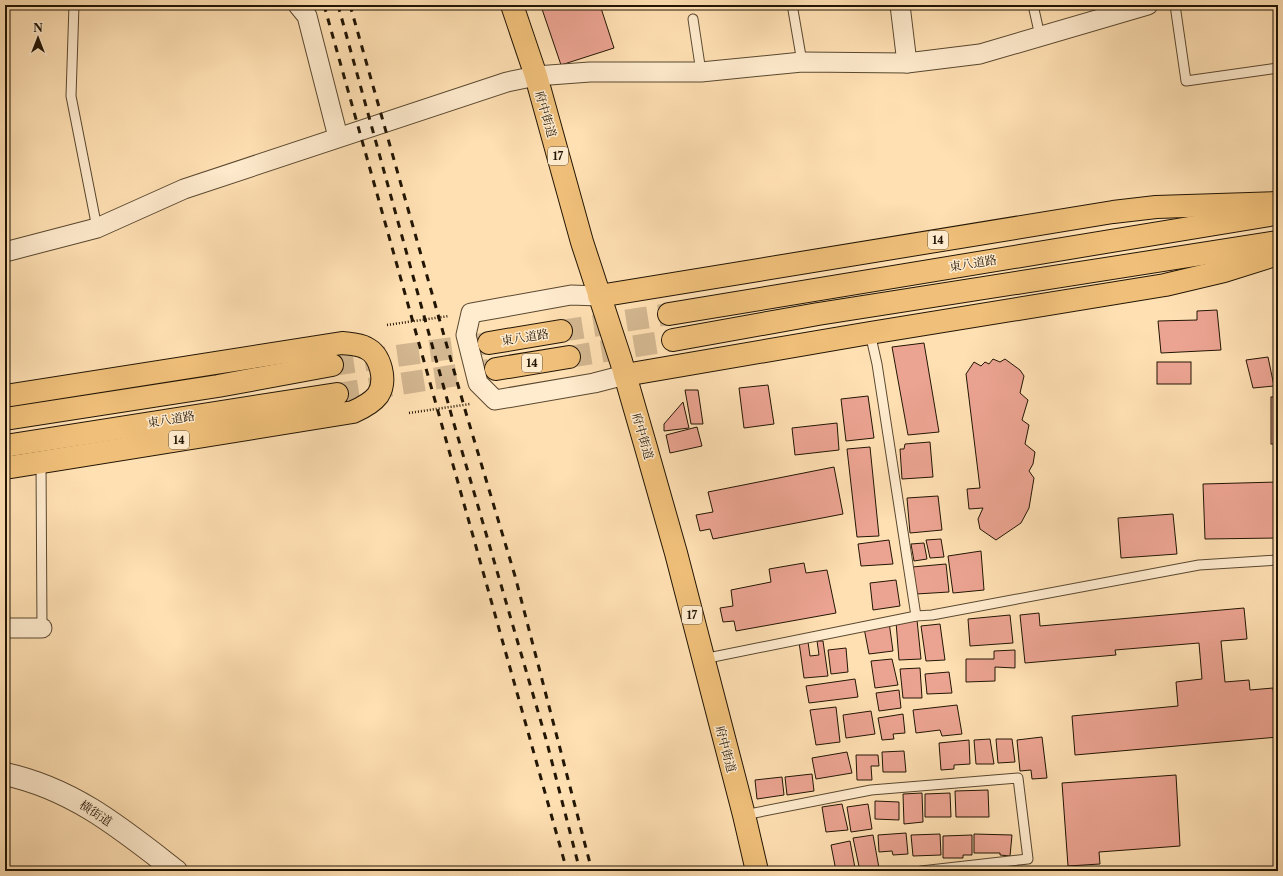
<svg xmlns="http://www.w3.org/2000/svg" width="1283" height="876" viewBox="0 0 1283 876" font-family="'Libre Caslon Text','Noto Serif JP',serif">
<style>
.building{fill:#eca492;stroke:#221504}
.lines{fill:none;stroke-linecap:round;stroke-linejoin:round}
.primary-tunnel{stroke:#d3b790;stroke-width:22;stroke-dasharray:22 11;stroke-linecap:butt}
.service-casing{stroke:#594830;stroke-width:11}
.minor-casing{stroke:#594830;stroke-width:21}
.tertiary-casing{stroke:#594830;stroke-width:24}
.primary-casing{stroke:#221504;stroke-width:24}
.path{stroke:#221504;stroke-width:2.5;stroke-dasharray:1 2;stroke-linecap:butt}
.service{stroke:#ffebce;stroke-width:9}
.minor{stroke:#ffebce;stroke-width:19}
.tertiary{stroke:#ffebce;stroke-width:22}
.primary{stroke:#f0c07a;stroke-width:22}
.rail{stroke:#221504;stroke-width:3;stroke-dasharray:7 7;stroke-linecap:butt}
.labels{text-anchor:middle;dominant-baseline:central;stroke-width:3;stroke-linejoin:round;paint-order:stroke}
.shield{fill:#ffebce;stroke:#645541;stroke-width:1}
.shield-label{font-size:11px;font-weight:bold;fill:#221504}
.street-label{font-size:12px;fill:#221504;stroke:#ffebce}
</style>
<rect width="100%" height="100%" fill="#ffe0b3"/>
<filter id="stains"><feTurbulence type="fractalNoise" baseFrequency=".005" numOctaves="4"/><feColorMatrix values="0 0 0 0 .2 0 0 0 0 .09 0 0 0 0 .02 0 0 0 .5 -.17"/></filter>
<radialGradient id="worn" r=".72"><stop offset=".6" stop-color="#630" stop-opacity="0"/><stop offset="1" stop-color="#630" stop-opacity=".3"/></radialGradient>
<g class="building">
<path d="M555,5h45l14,43 -53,17 -19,-56z"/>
<path d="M1217,310l4,40 -60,3 -3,-32 39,-1v-9z"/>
<path d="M924,343l15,89 -31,3 -16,-88z"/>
<path d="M1268,357l6,29 -21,2 -7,-28z"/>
<path d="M993,359l7,3 5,-3 15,11 4,6 -4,17 8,7 -6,20 7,5 -4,19 10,8 -2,12 -4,7 5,7 -5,30 -8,15 -25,17 -16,-11 -2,-10 5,-11 -14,1 -2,-20 13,-1 -14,-114 8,-12 7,4 4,-4 4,2z"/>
<rect x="1157" y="362" width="34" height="22"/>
<path d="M768,385l6,39 -30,4 -5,-40z"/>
<path d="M685,390h13l5,34h-12z"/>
<path d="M868,396l6,42 -28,3 -5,-42z"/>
<rect x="1271" y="397" width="7" height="47"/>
<path d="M683,402l6,26 -25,3v-7z"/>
<path d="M837,423l2,27 -44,5 -3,-27z"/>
<path d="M697,427l5,19 -32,7 -4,-18z"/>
<path d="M930,442l3,35 -31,2 -2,-30h4l1,-5z"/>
<path d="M870,447l9,89 -22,1 -10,-88z"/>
<path d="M834,467l9,47 -130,25 -3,-10 -10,2 -4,-16 17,-3 -5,-20z"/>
<path d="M1278,482v56l-73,1 -2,-55z"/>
<path d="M938,496l4,34 -32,3 -3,-35z"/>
<path d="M1173,514l4,40 -56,4 -3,-40z"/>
<path d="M941,539l3,18 -14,1 -4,-18z"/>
<path d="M889,540l4,24 -32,2 -3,-22z"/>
<path d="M924,543l3,16 -13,2 -3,-17z"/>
<path d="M981,551l3,39 -31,3 -5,-37z"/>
<path d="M804,563l2,10 21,-3 9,43 -100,18 -2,-10 -11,1 -3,-14 13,-2 -2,-16 40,-8 -2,-13z"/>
<path d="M946,564l3,28 -33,2 -4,-27z"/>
<path d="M896,580l4,26 -27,4 -3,-27z"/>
<path d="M1244,608l3,31 -26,2 4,41 24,-2 1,10 23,-2 1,9h4v40l-203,18 -3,-39 106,-10 -2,-24 26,-3 -3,-36 -84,7 1,5 -91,8 -5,-48 19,-2 1,13z"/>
<path d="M1010,615l3,28 -43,3 -2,-27z"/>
<path d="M917,620l4,39 -22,1 -3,-38z"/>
<path d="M889,622l4,29 -24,3 -5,-26z"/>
<path d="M940,624l5,36 -19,1 -5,-35z"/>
<path d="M817,641h6l5,35 -24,2 -5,-36h9l2,14 9,-1z"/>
<path d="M846,648l2,24 -17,2 -3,-24z"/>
<path d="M1015,650v18l-20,-1v14l-29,1v-23h28v-8z"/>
<path d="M892,659l6,26 -23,3 -4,-27z"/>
<path d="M920,668l2,30h-19l-3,-29z"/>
<path d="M949,672l3,21 -25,1 -2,-20z"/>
<path d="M855,679l3,18 -49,6 -3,-17z"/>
<path d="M899,690l2,18 -22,3 -3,-18z"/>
<path d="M957,705l5,29 -20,2 -2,-6 -24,3 -3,-23z"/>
<path d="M836,707l4,35 -24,3 -6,-35z"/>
<path d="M871,711l4,23 -29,4 -3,-23z"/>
<path d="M903,714l2,19 -12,1 1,5 -12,1 -4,-22z"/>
<path d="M1042,737l5,41 -15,1 -1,-9 -11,1 -3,-31z"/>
<path d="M990,739l4,25h-18l-2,-24z"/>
<path d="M996,739h16l3,23 -17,1z"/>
<path d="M969,740l1,24 -16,1v4l-13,1 -2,-27z"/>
<path d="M904,751l2,21h-23l-1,-20z"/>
<path d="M847,752l5,21 -36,6 -4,-21z"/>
<path d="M856,755h22l1,11h-8l1,14h-15z"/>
<path d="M812,774l2,17 -27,4 -2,-18z"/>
<path d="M1176,775l4,71 -81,6 1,12 -32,2 -6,-83z"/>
<path d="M782,777l2,18 -27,4 -2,-19z"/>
<path d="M988,790l1,27h-33l-1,-26z"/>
<path d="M922,793l1,29 -19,2 -1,-30z"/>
<path d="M950,793l1,24h-26v-23z"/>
<path d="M875,801l24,1v18l-24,-1z"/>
<path d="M842,804l6,26 -22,2 -4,-25z"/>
<path d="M868,804l4,25 -21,3 -4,-25z"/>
<path d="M906,833l2,21 -15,1 -1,-4 -13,1 -1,-17z"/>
<path d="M940,834l1,21 -28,1 -2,-21z"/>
<path d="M974,834l38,1 -2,21 -10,-1v-2h-26z"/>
<path d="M873,835l6,33 -19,3 -7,-33z"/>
<path d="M972,835v20h-9v3h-20v-22z"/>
<path d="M850,841l5,27 -19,3 -5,-26z"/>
</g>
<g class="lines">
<g class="primary-tunnel">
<path d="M561,331l108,-17"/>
<path d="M569,357l104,-17"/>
<path d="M332,365l157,-22"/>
<path d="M337,394l158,-25"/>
</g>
<g class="service-casing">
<g id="service">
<path d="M74,5l-3,91 26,132"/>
<path d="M1033,5l7,31"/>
<path d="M1175,5l11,76 92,-13"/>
<path d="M793,10l9,52"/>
<path d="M693,19l8,53"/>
<path d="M870,333l7,31 39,252"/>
<path d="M41,462l1,166"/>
<path d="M703,659l213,-43 16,-1 267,-50 79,-5"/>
<path d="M744,815l127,-25 147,-12 10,81 -107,12"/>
</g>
</g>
<g class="minor-casing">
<g id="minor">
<path d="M298,5l9,11 31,121"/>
<path d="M900,5l7,58"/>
<path d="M5,252l92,-24 87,-39 323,-107 29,-6 54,-4h111l101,-10 105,1 73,-9 168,-49"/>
<path d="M599,296l-28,-1 -100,18 -5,22 12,48 17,17 99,-17 31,-8"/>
<path d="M5,628h37"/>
</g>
</g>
<g class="tertiary-casing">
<path id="tertiary" d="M5,774c69,15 117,55 171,97"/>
</g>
<g class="primary-casing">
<g id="primary">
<path d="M512,5l24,71 46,166 39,119 24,83 31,109 68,262 13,56"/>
<path d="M599,296l514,-84 43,-5 122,-4"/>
<path d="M669,314l606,-100"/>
<path d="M673,340l145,-26 460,-72"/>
<path d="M489,343l72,-12"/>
<path d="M496,369l73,-12"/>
<path d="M625,375l245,-42 295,-48 59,-14 54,-17"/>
<path d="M5,396l337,-53c8,1 17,1 24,5 15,7 21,33 12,47 -6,8 -16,13 -25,17l-348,56"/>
<path d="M5,419l213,-33 114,-21"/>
<path d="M5,446l332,-52"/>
</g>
</g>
<g class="path">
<path d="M387,325l62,-9"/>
<path d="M409,413l61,-9"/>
</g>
<use href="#service" class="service"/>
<use href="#minor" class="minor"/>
<use href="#tertiary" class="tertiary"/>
<use href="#primary" class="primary"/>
<g class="rail">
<path d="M324,5l243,866"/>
<path d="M338,5l114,412 94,322 34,132"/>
<path d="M350,5l116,408 49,163 77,295"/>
</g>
</g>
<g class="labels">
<g class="shield">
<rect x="548" y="147" width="20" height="18" rx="3"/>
<rect x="928" y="231" width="20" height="18" rx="3"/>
<rect x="522" y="354" width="20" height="18" rx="3"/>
<rect x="169" y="431" width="20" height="18" rx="3"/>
<rect x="682" y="606" width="20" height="18" rx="3"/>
</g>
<g class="shield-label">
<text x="558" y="156">17</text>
<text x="938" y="240">14</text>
<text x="532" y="363">14</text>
<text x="179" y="440">14</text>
<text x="692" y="615">17</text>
</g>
<g class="street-label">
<text transform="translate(546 114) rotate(74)">府中街道</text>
<text transform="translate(973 263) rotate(-9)">東八道路</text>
<text transform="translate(525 337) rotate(-9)">東八道路</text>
<text transform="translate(171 419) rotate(-9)">東八道路</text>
<text transform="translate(643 436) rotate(74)">府中街道</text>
<text transform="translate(726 749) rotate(75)">府中街道</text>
<text transform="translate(96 813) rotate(33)">横街道</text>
</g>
</g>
<rect width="1283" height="876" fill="none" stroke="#ffe0b3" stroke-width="20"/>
<rect x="6" y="6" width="1271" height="864" fill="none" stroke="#221504" stroke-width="2"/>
<rect x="10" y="10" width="1263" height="856" fill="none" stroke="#221504"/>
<g transform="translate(38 38)" stroke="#ffebce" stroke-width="3" paint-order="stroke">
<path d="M0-3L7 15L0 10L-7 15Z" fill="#221504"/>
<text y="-6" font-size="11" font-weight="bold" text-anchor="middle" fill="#221504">N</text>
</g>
<rect width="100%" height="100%" filter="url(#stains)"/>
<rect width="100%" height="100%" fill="url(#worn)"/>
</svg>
